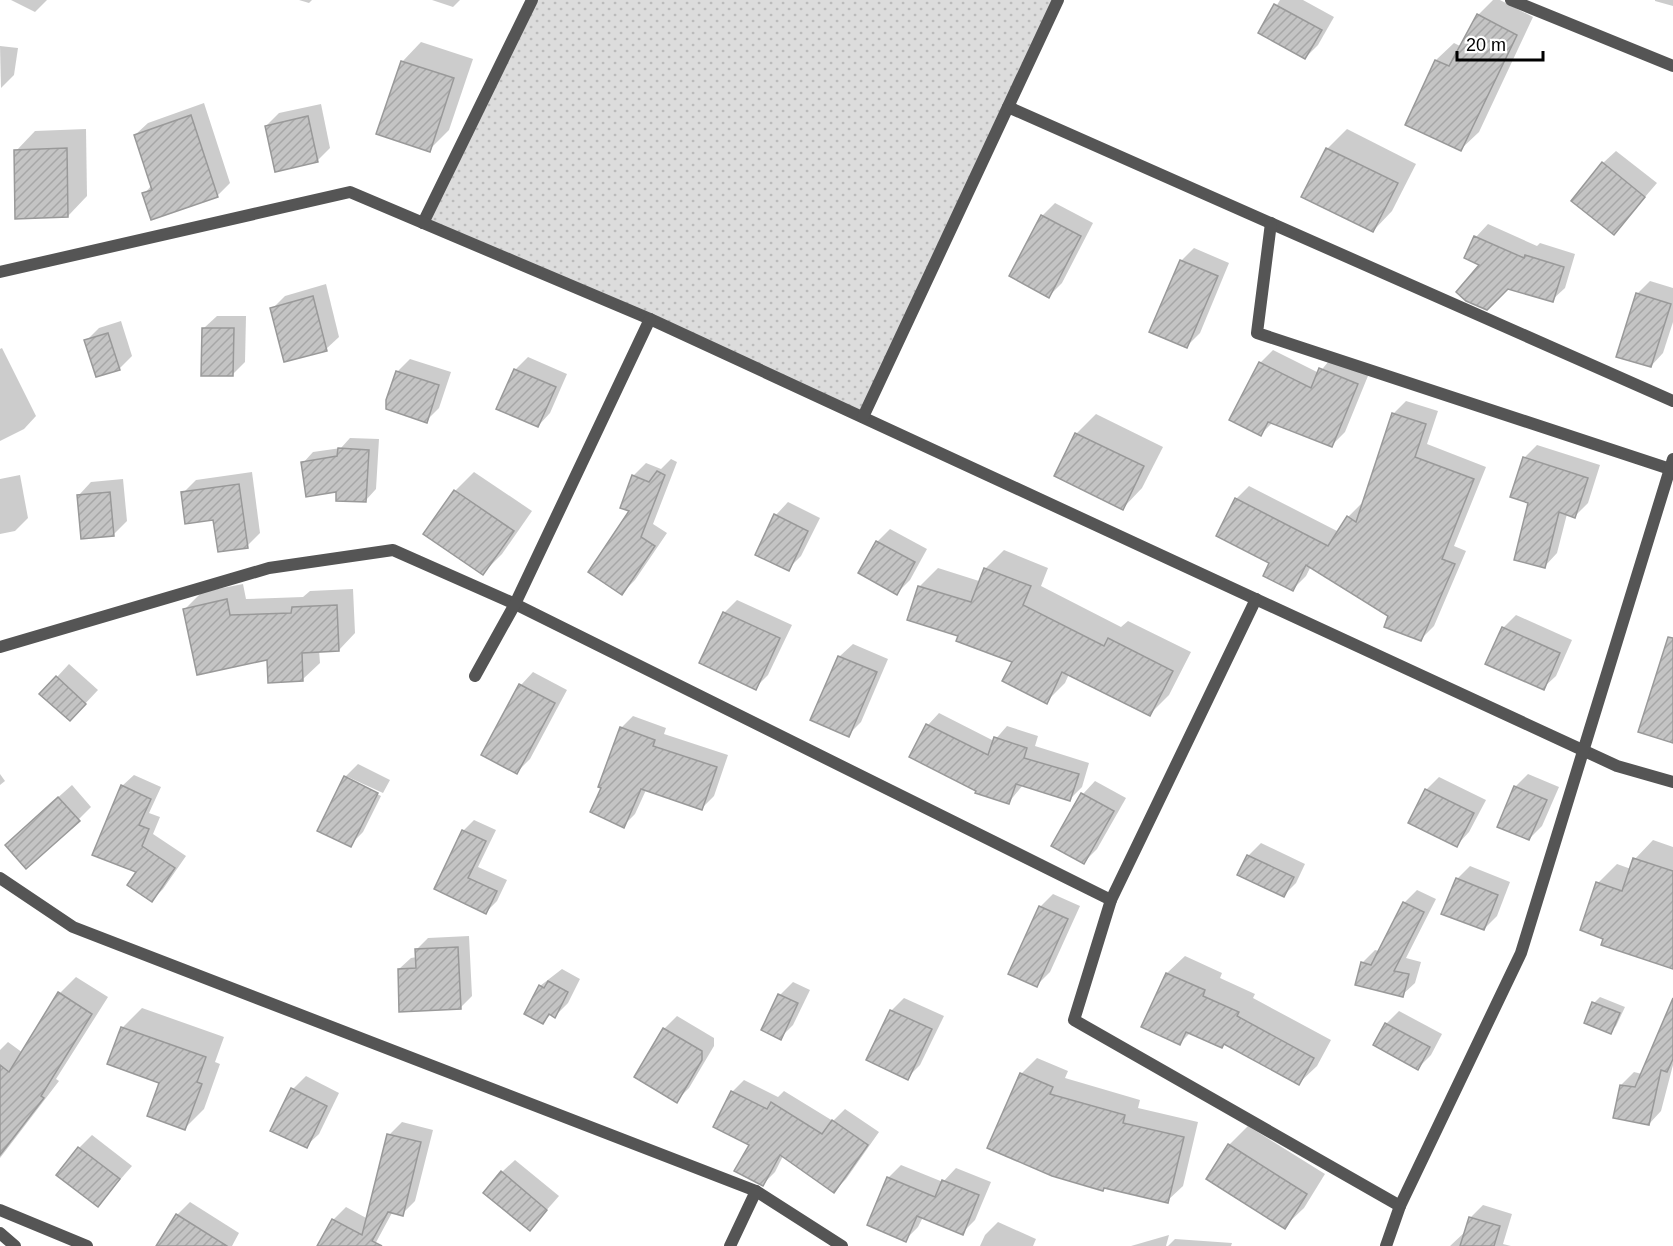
<svg xmlns="http://www.w3.org/2000/svg" width="1673" height="1246" viewBox="0 0 1673 1246" font-family="Helvetica,sans-serif">
<style>
.grass{fill:url(#grass-dots)}
.shadow{fill:#0003}
.building{fill:url(#building-hatch);stroke:#999;stroke-width:1.5}
.lines{fill:none;stroke-linecap:round;stroke-linejoin:round}
.street{stroke:#555;stroke-width:12}
</style>
<defs>
<pattern id="grass-dots" width="8" height="8" patternUnits="userSpaceOnUse" patternTransform="scale(1.5)"><rect width="8" height="8" fill="#dcdcdc"/><path d="M2 2h.1M6 6h.1" fill="none" stroke="#bbb" stroke-width="1.8" stroke-linecap="round"/></pattern>
<pattern id="building-hatch" width="6" height="6" patternUnits="userSpaceOnUse" patternTransform="scale(1.5)"><rect width="6" height="6" fill="#c4c4c4"/><path d="M-1 1l2-2M0 6l6-6M5 7l2-2" fill="none" stroke="#a7a7a7"/></pattern>
</defs>
<rect width="100%" height="100%" fill="#fff"/>
<path class="grass" d="M529,0h529l-195,417 -440,-194z"/>
<g class="shadow">
<path d="M11,0h36l-12,12z"/>
<path d="M299,0h13l-3,3z"/>
<path d="M432,0h28l-7,7z"/>
<path d="M1280,0h23l31,17 -16,28 -13,13 -45,-25z"/>
<path d="M1493,0h7l33,17 -54,115 -18,17 -54,-25 29,-64 18,-17 8,4 16,-32z"/>
<path d="M1655,0h18v6l-18,-5z"/>
<path d="M421,42l52,17 -24,71 -20,20 -27,-88z"/>
<path d="M0,46l18,2 -4,27 -13,13z"/>
<path d="M204,103l26,80 -13,13 -73,-2 8,-9 -17,-50 13,-12z"/>
<path d="M321,104l9,44 -13,13 -51,-35 13,-13z"/>
<path d="M86,129l1,67 -19,20 -52,-65 19,-20z"/>
<path d="M1347,129l69,35 -24,47 -19,20 -70,-35 24,-47z"/>
<path d="M1616,151l41,32 -43,50 -11,-70z"/>
<path d="M1055,203l38,20 -31,60 -13,13 -7,-80z"/>
<path d="M1488,224l49,22 3,-3 35,11 -10,34 -13,12 -76,-63z"/>
<path d="M1194,248l35,15 -29,70 -13,13 -6,-85z"/>
<path d="M1650,281l23,7v34l-10,31 -12,13 -14,-72z"/>
<path d="M326,284l13,53 -13,12 -54,-40 13,-13z"/>
<path d="M217,316h29l-1,46 -13,13 -28,-47z"/>
<path d="M121,321l11,35 -13,13 -33,-28 13,-13z"/>
<path d="M2,348l34,68 -12,13 -24,12v-92z"/>
<path d="M1273,350l46,23 14,-17 37,15 -25,61 -13,13 -59,-23 -12,12 -1,-71z"/>
<path d="M528,357l39,17 -17,39 -12,13 -23,-56z"/>
<path d="M410,359l41,13 -12,36 -13,13 -29,-49z"/>
<path d="M1406,401l32,10 -11,33 59,23 -32,79 12,5 -32,75 -13,13 -31,-24 -79,-49 -5,10 -13,13 -22,-27 -35,-63 13,-13 90,46 9,-15 13,-13 2,1 30,-91z"/>
<path d="M1096,414l67,33 -21,41 -19,20 -67,-32 20,-42z"/>
<path d="M350,438l29,1 -3,50 -10,11 -28,-10 -35,-27 10,-11 28,-4z"/>
<path d="M1537,445l63,20 -12,38 -13,13 -8,-2 -10,39 -12,13 -15,-64 -6,-44z"/>
<path d="M671,459l6,3 -24,62 14,9 -32,47 -13,13 11,-117 13,-13 15,6z"/>
<path d="M252,472l8,61 -13,13 -64,-53 13,-13z"/>
<path d="M474,472l58,39 -30,43 -19,19 -28,-82z"/>
<path d="M20,475l8,43 -13,13 -15,3v-55z"/>
<path d="M123,479l4,42 -13,13 -35,-39 12,-13z"/>
<path d="M788,502l32,16 -19,38 -13,13 -12,-54z"/>
<path d="M890,529l37,20 -17,31 -13,13 -20,-51z"/>
<path d="M1004,550l44,18 -7,18 80,41 7,-6 63,31 -22,43 -19,19 -81,-40 -4,9 -19,19 -32,-40 -54,-27 -41,-48 19,-19 41,13 6,-12z"/>
<path d="M243,584l3,15 57,-2 7,-6 43,-2 2,44 -16,17h-20l1,13 -17,16 -118,-70 17,-17z"/>
<path d="M737,600l55,25 -24,50 -13,13 -31,-75z"/>
<path d="M1516,615l56,25 -16,36 -13,12 -40,-60z"/>
<path d="M853,644l35,15 -27,63 -13,13 -36,-16 28,-63z"/>
<path d="M69,664l29,26 -16,17 -25,-30z"/>
<path d="M533,672l34,18 -37,69 -13,13 -34,-18 38,-69z"/>
<path d="M939,713l55,28 13,-15 31,10 -3,10 54,17 -7,24 -12,12 -47,-14 -14,17 -81,-77z"/>
<path d="M633,716l33,12 -2,6 64,21 -14,41 -12,12 -56,-18 -11,24 -12,12 -20,-39 18,-59z"/>
<path d="M358,764l32,16 -7,13 -35,-16v3l33,16 -18,36 -13,13 -5,-68z"/>
<path d="M0,774l5,7 -5,4z"/>
<path d="M1528,774l31,13 -17,39 -13,13 -14,-52z"/>
<path d="M134,775l27,12 -12,26 11,4 -7,17 33,22 -23,33 -11,11 -14,-29 -16,-85z"/>
<path d="M1439,777l47,23 -17,32 -12,13 -47,-23 17,-33z"/>
<path d="M1095,781l31,17 -29,51 -13,13 -31,-17 30,-51z"/>
<path d="M72,785l19,22 -13,13 -59,12z"/>
<path d="M474,820l22,10 -18,37 29,13 -10,21 -11,11 -50,-23 27,-58z"/>
<path d="M1653,840l20,7v121l-68,-30 -7,-55 19,-19 14,5 4,-10z"/>
<path d="M1261,843l44,21 -9,19 -13,13 -35,-40z"/>
<path d="M1470,866l40,16 -13,34 -13,13 -27,-50z"/>
<path d="M1417,890l19,9 -30,59 15,4 -6,21 -13,12 -40,-32 13,-13 4,1 26,-49z"/>
<path d="M1053,894l27,12 -30,66 -13,13 3,-78z"/>
<path d="M469,936l3,60 -12,12 -61,-39 12,-11 6,-1 -1,-7 12,-12z"/>
<path d="M1185,956l37,17 -2,5 35,16 -2,4 78,42 -14,26 -18,17 -74,-40 -34,-11 -11,11 -37,-17 24,-53z"/>
<path d="M562,969l18,10 -12,24 -13,13 -4,-2 -8,8 -3,-36z"/>
<path d="M76,977l32,20 -52,82 3,2 -59,77v-108l8,-8 15,11 37,-60z"/>
<path d="M793,982l17,8 -17,35 -13,13v-43z"/>
<path d="M1600,997l25,10 -9,19 -6,6 -16,-29z"/>
<path d="M904,998l40,18 -24,49 -13,13 -16,-67z"/>
<path d="M142,1008l82,29 -9,25 5,2 -16,45 -19,19 -24,-46 -39,-54z"/>
<path d="M1399,1011l43,23 -11,21 -13,13 -32,-44z"/>
<path d="M1673,1011v54l-12,46 -12,13 -28,-39 13,-13 8,2z"/>
<path d="M677,1016l37,22v8l-25,42 -13,13 -12,-72z"/>
<path d="M1037,1058l31,13 -3,7 75,22 -2,8 60,14 -15,64 -16,15 -146,-127z"/>
<path d="M306,1076l33,17 -20,41 -13,12 -13,-57z"/>
<path d="M744,1080l34,17 6,-6 49,30 12,-12 34,23 -33,47 -12,12 -51,-35 -8,16 -12,12 -31,-92z"/>
<path d="M402,1122l31,8 -18,71 -13,13 -9,-3 -19,35h-55l14,-26 13,-13 22,12 21,-84z"/>
<path d="M1248,1126l77,48 -21,34 -20,19 -55,-82z"/>
<path d="M92,1135l40,31 -34,39 -19,-57z"/>
<path d="M515,1160l44,36 -29,33 -28,-57z"/>
<path d="M901,1165l42,17 13,-14 35,14 -16,38 -13,13 -39,-16 -5,10 -13,13 -37,-16 20,-46z"/>
<path d="M190,1202l49,31 -7,13h-63l8,-31z"/>
<path d="M1483,1205l29,9 -9,30 8,2h-61l16,-15 4,-13z"/>
<path d="M998,1222l38,17 -3,7h-53l5,-11z"/>
<path d="M1169,1235l-3,11h-35z"/>
<path d="M1175,1239l57,4 -1,3h-63z"/>
</g>
<g class="building">
<path d="M1274,4l48,26 -17,29 -47,-26z"/>
<path d="M1477,14l40,21 -56,116 -56,-26 30,-65 14,6z"/>
<path d="M401,61l53,17 -24,74 -54,-18z"/>
<path d="M191,115l27,82 -67,23 -9,-27 10,-3 -18,-55z"/>
<path d="M308,116l10,46 -43,10 -10,-46z"/>
<path d="M67,148l1,69 -53,2 -1,-69z"/>
<path d="M1326,148l72,35 -25,49 -72,-35z"/>
<path d="M1602,162l43,35 -31,38 -43,-34z"/>
<path d="M1041,215l40,21 -32,62 -40,-22z"/>
<path d="M1474,236l50,22 1,-3 39,12 -11,35 -45,-13 -21,21 -21,-9 -10,-9 23,-27 -15,-7z"/>
<path d="M1180,260l38,16 -31,72 -38,-16z"/>
<path d="M1636,293l35,11 -20,63 -35,-10z"/>
<path d="M313,296l14,55 -43,11 -14,-54z"/>
<path d="M202,328h32l-1,48h-32z"/>
<path d="M108,333l12,37 -24,7 -12,-37z"/>
<path d="M1259,362l52,26 8,-20 39,16 -26,63 -64,-25 -7,14 -32,-16z"/>
<path d="M514,369l42,18 -18,40 -42,-18z"/>
<path d="M396,371l43,14 -12,38 -41,-14v-9z"/>
<path d="M1392,413l34,11 -11,33 59,22 -32,80 13,5 -34,77 -37,-14 4,-11 -82,-51 -13,26 -30,-15 6,-13 -53,-27 19,-38 93,48 19,-30 9,6z"/>
<path d="M1075,433l69,33 -21,44 -69,-34z"/>
<path d="M338,448l31,2 -3,52 -30,-1v-9l-30,5 -5,-35 36,-6z"/>
<path d="M1523,457l65,21 -13,40 -16,-6 -14,56 -31,-8 14,-57 -18,-6z"/>
<path d="M657,471l8,4 -24,62 14,9 -33,49 -34,-23 41,-61 -9,-3 12,-33 17,7z"/>
<path d="M239,484l9,64 -30,4 -5,-32 -28,4 -4,-32z"/>
<path d="M454,490l60,41 -31,44 -60,-41z"/>
<path d="M110,492l4,44 -33,3 -4,-44z"/>
<path d="M774,514l34,17 -19,40 -34,-16z"/>
<path d="M876,541l39,21 -18,33 -39,-22z"/>
<path d="M984,568l47,18 -8,19 81,41 4,-8 65,33 -23,45 -88,-44 -15,32 -45,-23 10,-19 -56,-21 2,-5 -51,-16 11,-34 53,16z"/>
<path d="M227,599l3,16 61,-2 1,-6 45,-2 2,46 -37,2 1,28 -35,2 -1,-23 -70,15 -14,-66z"/>
<path d="M723,612l57,26 -24,52 -57,-27z"/>
<path d="M1502,627l58,26 -16,37 -59,-26z"/>
<path d="M1668,637l5,1v105l-35,-11z"/>
<path d="M838,656l39,16 -28,65 -39,-17z"/>
<path d="M56,676l30,28 -16,17 -31,-27z"/>
<path d="M519,684l36,19 -38,71 -36,-19z"/>
<path d="M926,724l62,31 6,-18 33,11 -3,10 55,16 -9,27 -54,-17 -7,20 -34,-11 1,-2 -67,-34z"/>
<path d="M620,727l35,13 -2,6 64,21 -15,43 -61,-21 -17,39 -34,-16 11,-24 -3,-1z"/>
<path d="M344,776l34,17 -27,54 -34,-16z"/>
<path d="M121,785l30,14 -12,26 10,4 -7,17 33,22 -23,34 -25,-17 9,-13 -44,-17z"/>
<path d="M1514,786l33,14 -18,40 -32,-13z"/>
<path d="M1425,789l49,24 -17,34 -49,-24z"/>
<path d="M1081,793l33,18 -30,53 -33,-18z"/>
<path d="M58,797l22,24 -54,48 -21,-24z"/>
<path d="M462,830l24,11 -18,37 29,13 -11,23 -52,-25z"/>
<path d="M1247,855l47,22 -10,20 -47,-22z"/>
<path d="M1633,858l40,13v98l-72,-24 2,-6 -23,-9 16,-48 26,9z"/>
<path d="M1456,878l42,17 -14,35 -43,-16z"/>
<path d="M1403,902l21,10 -30,59 15,3 -6,23 -48,-12 6,-23 10,3z"/>
<path d="M1039,906l29,13 -31,68 -29,-13z"/>
<path d="M458,947l3,62 -62,3 -1,-43 18,-1 -1,-19z"/>
<path d="M1166,973l39,17 -2,6 36,16 -2,4 77,42 -15,27 -75,-41 -2,4 -36,-16 -6,13 -39,-18z"/>
<path d="M548,981l20,11 -13,26 -6,-4 -6,10 -19,-10 15,-29 5,3z"/>
<path d="M58,992l34,22 -51,82 3,2 -44,57v-90l9,7z"/>
<path d="M778,994l20,9 -17,37 -20,-10z"/>
<path d="M1673,998v61l-6,13 -6,-2 -12,55 -36,-7 7,-33 15,2z"/>
<path d="M1592,1002l28,11 -9,21 -27,-11z"/>
<path d="M890,1010l42,19 -24,51 -42,-20z"/>
<path d="M1385,1023l45,24 -12,23 -45,-25z"/>
<path d="M121,1027l85,30 -9,25 5,2 -17,46 -38,-14 12,-33 -52,-19z"/>
<path d="M663,1028l39,23v9l-25,43 -43,-26z"/>
<path d="M1020,1073l33,14 -3,7 75,21 -2,8 61,14 -16,66 -64,-15 -1,3 -51,-15 -65,-28z"/>
<path d="M291,1088l36,18 -20,42 -37,-17z"/>
<path d="M731,1091l36,18 4,-7 51,32 10,-14 36,25 -34,48 -54,-38 -17,31 -29,-15 15,-26 -36,-18z"/>
<path d="M387,1134l34,8 -18,74 -15,-4 -16,29 10,5h-65l15,-27 30,16z"/>
<path d="M1228,1144l79,50 -22,35 -79,-50z"/>
<path d="M78,1147l42,32 -22,28 -42,-32z"/>
<path d="M501,1171l46,39 -17,21 -47,-38z"/>
<path d="M887,1177l48,20 7,-17 37,15 -16,40 -46,-19 -11,26 -39,-17z"/>
<path d="M176,1214l51,32h-71z"/>
<path d="M1469,1217l31,9 -6,20h-34z"/>
</g>
<g class="lines">
<g class="street">
<path d="M1511,0l162,66"/>
<path d="M1008,107l665,294"/>
<path d="M423,223l109,-223"/>
<path d="M1271,223l-14,110 413,136"/>
<path d="M0,272l350,-80 300,127 967,447 56,16"/>
<path d="M863,417l195,-417"/>
<path d="M1256,599l-145,301 -37,120 326,186"/>
<path d="M0,647l269,-79 124,-18 122,54 596,296"/>
<path d="M475,676l40,-72 135,-285"/>
<path d="M0,878l73,49 683,264 86,55"/>
<path d="M0,1210l87,36"/>
<path d="M0,1233l15,13"/>
<path d="M730,1246l26,-55"/>
<path d="M1386,1246l14,-40 121,-253 152,-494"/>
</g>
</g>
<path d="M1457 51v9h86v-9" fill="none" stroke="#000000" stroke-width="3"/>
<text x="1466" y="51" font-size="18" fill="#000000" stroke="#ffffff" stroke-width="4.5" paint-order="stroke">20 m</text>
</svg>
